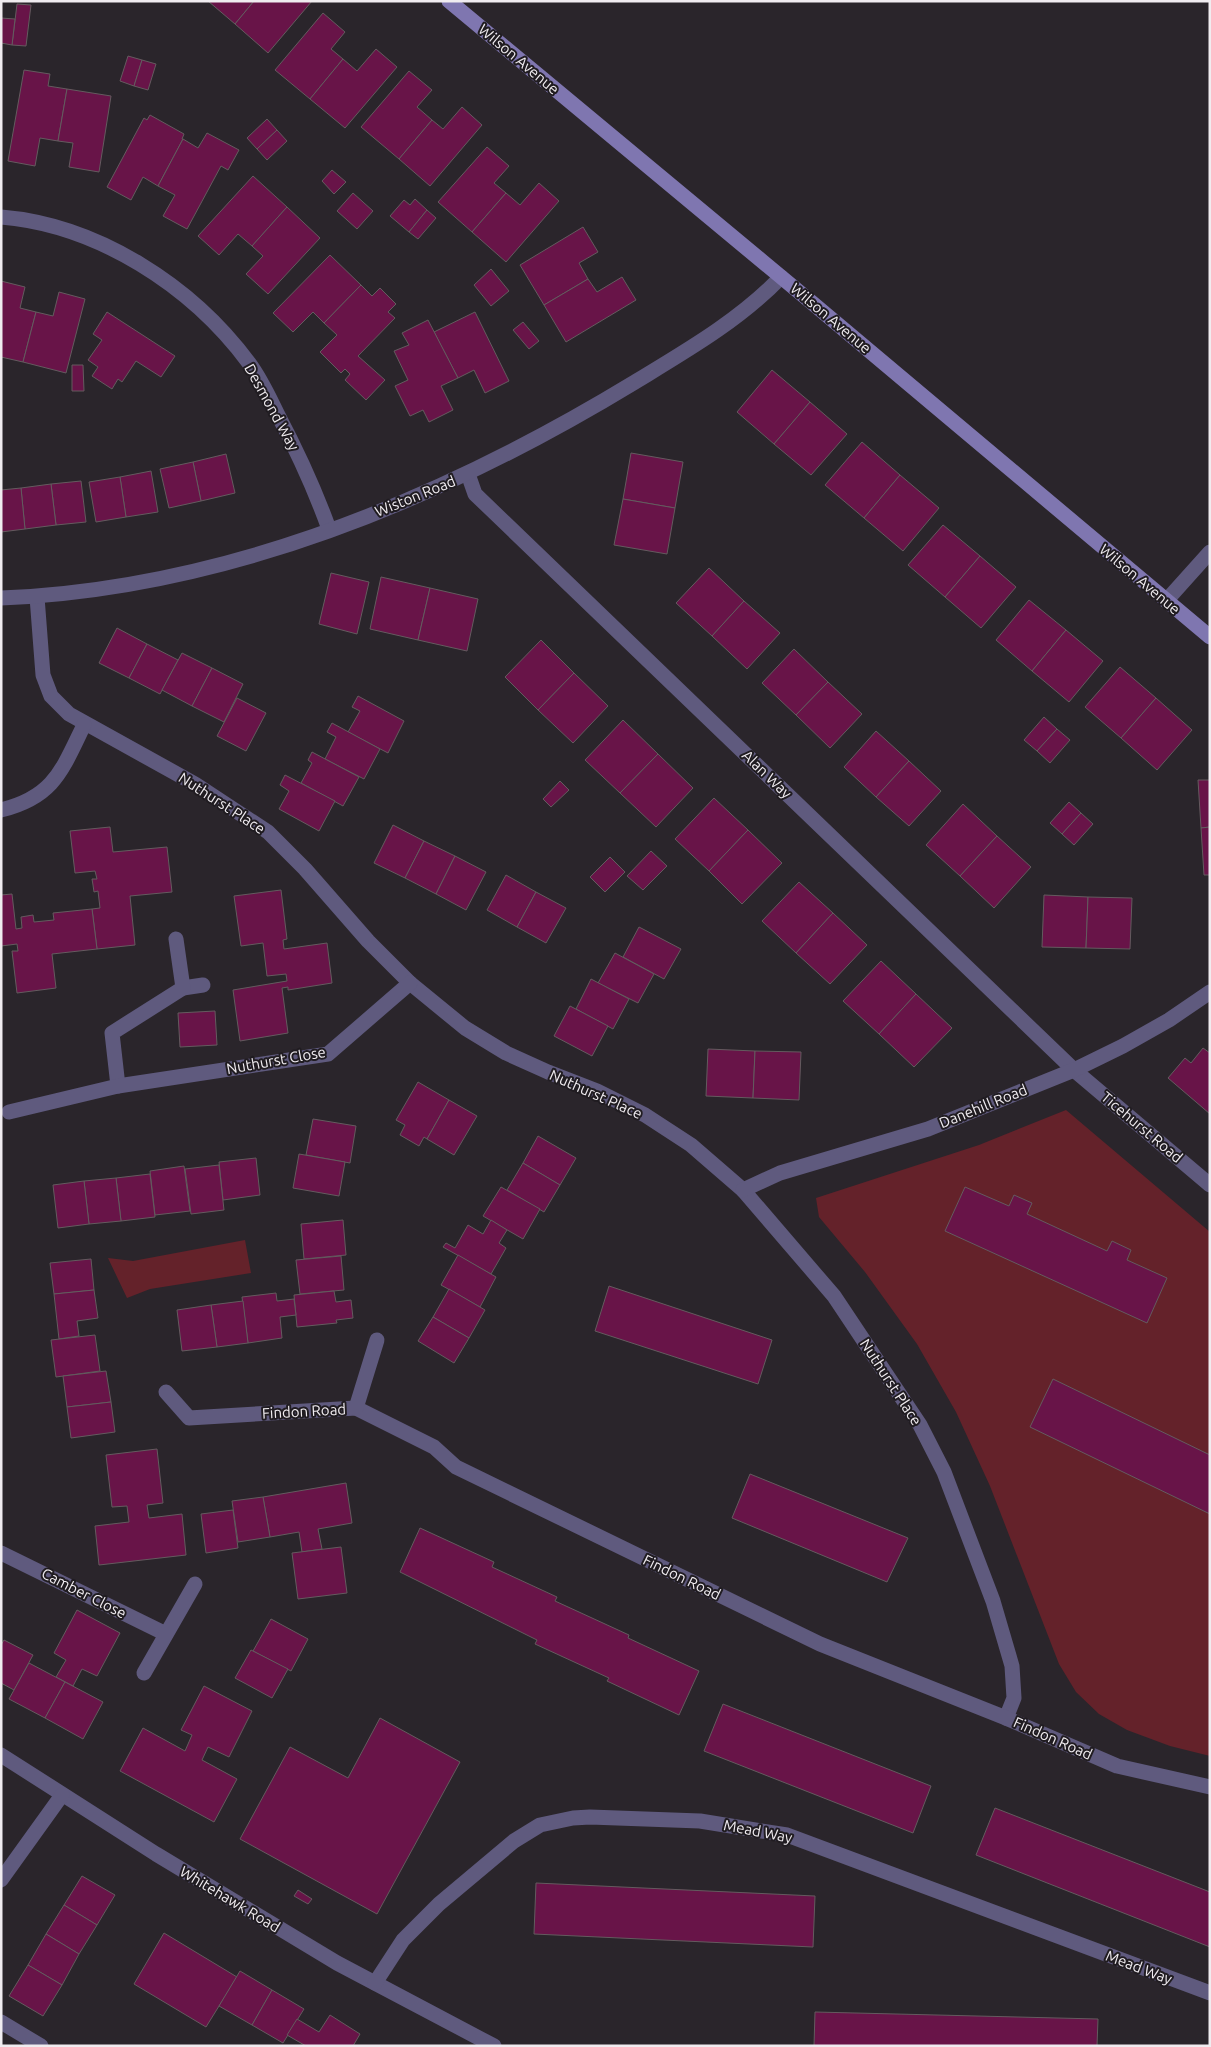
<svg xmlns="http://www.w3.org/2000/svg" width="1211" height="2047" viewBox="0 0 1211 2047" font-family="Ubuntu,sans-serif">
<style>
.green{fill:#64222a}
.building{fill:#681448;stroke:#645b5f}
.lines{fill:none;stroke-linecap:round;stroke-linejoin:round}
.lane{stroke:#5f5a7e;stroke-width:15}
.street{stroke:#5f5a7e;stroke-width:15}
.secondary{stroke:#7f76b0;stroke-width:15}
.labels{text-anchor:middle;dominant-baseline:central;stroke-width:4;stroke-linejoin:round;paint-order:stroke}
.street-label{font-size:15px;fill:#f0ecf0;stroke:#201c21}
</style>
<rect width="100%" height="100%" fill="#2a252b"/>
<g class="green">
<path d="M1066,1110l144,122v524l-40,-10 -43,-16 -28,-16 -23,-22 -17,-28 -69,-178 -34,-74 -39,-68 -52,-72 -46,-55 -3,-19 163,-53z"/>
<path d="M245,1240l6,33 -101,16 -23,9 -19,-40 25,3z"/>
</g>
<g class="building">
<path d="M208,1h46l-19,23z"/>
<path d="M254,1h58l-44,52 -33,-29z"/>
<path d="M17,4l14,1 -5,41 -14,-1z"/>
<path d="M323,13l22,19 -14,17 12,10 -33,40 -35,-29z"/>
<path d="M1,18l14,1 -3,26 -11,-2z"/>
<path d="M376,49l21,18 -52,61 -35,-29 33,-40 14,12z"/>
<path d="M128,56l14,4 -8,26 -14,-5z"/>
<path d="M142,60l14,4 -8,26 -14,-4z"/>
<path d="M24,70l26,4 -2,12 19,3 -9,52 -18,-3 -5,28 -27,-5z"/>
<path d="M409,71l23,19 -15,17 15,13 -33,39 -38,-32z"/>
<path d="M67,89l44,7 -12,76 -30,-5 4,-24 -15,-2z"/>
<path d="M462,107l20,18 -52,61 -31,-27 33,-39 11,9z"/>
<path d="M150,115l34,19 -2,5h1l-25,47 -15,-9 -12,23 -24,-13 37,-69 3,2z"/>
<path d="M267,119l10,11 -20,19 -10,-11z"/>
<path d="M277,130l10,11 -20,19 -10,-11z"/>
<path d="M207,133l32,17 -11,20 -7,-4 -34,63 -24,-13 12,-21 -17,-9 25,-47 15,9z"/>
<path d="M487,147l22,19 -15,17 12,10 -34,39 -34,-30z"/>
<path d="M332,170l14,12 -12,12 -12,-13z"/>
<path d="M253,176l34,31 -35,39 -14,-12 -19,21 -21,-19z"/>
<path d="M539,183l20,18 -53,61 -34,-30 34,-39 14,12z"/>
<path d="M353,193l20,18 -16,18 -20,-18z"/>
<path d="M415,199l12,11 -18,22 -19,-16 14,-16 6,5z"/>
<path d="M287,207l33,31 -52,56 -22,-20 17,-18 -11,-10z"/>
<path d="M427,210l9,8 -18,21 -9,-7z"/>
<path d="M583,227l15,25 -19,11 9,16 -44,26 -24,-40z"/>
<path d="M330,255l31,30 -37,38 -11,-11 -20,20 -20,-19z"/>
<path d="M491,269l18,22 -18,15 -17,-21z"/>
<path d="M622,277l14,23 -70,42 -22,-37 44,-26 9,13z"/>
<path d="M1,281l24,6 -5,21 16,4 -13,50 -22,-5z"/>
<path d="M361,285l11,11 8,-8 16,16 -8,8 7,6 -37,38 27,24 -19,20 -21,-20 5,-6 -5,-5 -4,4 -21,-21 17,-17 -13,-12z"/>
<path d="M59,292l26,7 -19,74 -43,-11 13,-50 17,4z"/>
<path d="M107,312l68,44 -14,21 -25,-16 -14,21 -4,-3 -6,10 -20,-13 6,-9 -10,-7 14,-20 -9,-6z"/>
<path d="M475,312l34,69 -24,12 -11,-23 -16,8 -24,-46z"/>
<path d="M428,320l30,58 -17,8 12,24 -24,12 -6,-12 -13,6 -15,-30 13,-6 -14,-29 15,-6 -7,-12z"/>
<path d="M523,322l16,19 -10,8 -16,-19z"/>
<path d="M72,365h11l1,26h-12z"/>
<path d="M772,370l38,32 -36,42 -37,-32z"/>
<path d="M810,402l37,32 -36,41 -37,-31z"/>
<path d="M862,442l38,33 -36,43 -39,-33z"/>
<path d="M631,453l52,9 -8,46 -52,-9z"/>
<path d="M226,454l9,39 -34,8 -8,-39z"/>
<path d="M193,462l8,39 -32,7 -9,-39z"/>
<path d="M151,471l7,41 -32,5 -6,-40z"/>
<path d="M900,475l39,33 -36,43 -39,-33z"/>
<path d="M120,477l6,40 -30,5 -7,-40z"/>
<path d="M81,481l5,41 -30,3 -5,-41z"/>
<path d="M51,484l5,41 -31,4 -4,-41z"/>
<path d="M21,488l4,41 -24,3v-42z"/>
<path d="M623,499l52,9 -8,46 -53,-9z"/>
<path d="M943,525l37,31 -35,41 -37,-32z"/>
<path d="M980,556l36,31 -35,41 -36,-31z"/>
<path d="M709,568l35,33 -32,35 -36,-33z"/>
<path d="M331,573l38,9 -12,52 -38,-10z"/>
<path d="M381,577l49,11 -12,52 -48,-11z"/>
<path d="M430,588l48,11 -11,52 -49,-11z"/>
<path d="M1029,600l37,30 -34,41 -36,-31z"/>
<path d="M744,601l36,32 -33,36 -35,-33z"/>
<path d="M117,628l30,16 -18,34 -30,-15z"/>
<path d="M1066,630l37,31 -34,41 -37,-31z"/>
<path d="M541,640l33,33 -36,37 -33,-33z"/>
<path d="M147,644l31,16 -18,34 -31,-16z"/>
<path d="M794,649l34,33 -32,33 -34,-32z"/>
<path d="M182,653l30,15 -20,38 -30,-16z"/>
<path d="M1120,667l36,31 -35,40 -36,-31z"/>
<path d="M212,668l31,16 -19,38 -32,-16z"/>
<path d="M574,673l34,33 -35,37 -35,-33z"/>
<path d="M828,682l34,32 -32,34 -34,-33z"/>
<path d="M358,696l46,25 -16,32 -40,-21 12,-21 -8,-4z"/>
<path d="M237,698l29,15 -20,38 -29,-15z"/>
<path d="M1156,698l36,32 -35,40 -36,-32z"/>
<path d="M1044,717l13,12 -20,22 -13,-11z"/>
<path d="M623,720l35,34 -38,39 -35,-33z"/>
<path d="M332,723l48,26 -16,30 -39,-20 11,-22 -9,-5z"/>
<path d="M1057,729l13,11 -20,23 -13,-12z"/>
<path d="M876,731l33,30 -33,36 -32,-30z"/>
<path d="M312,752l47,25 -16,29 -42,-23 11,-20 -4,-3z"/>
<path d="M658,754l35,34 -37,39 -36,-34z"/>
<path d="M909,761l32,30 -32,35 -33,-29z"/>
<path d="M285,775l50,26 -16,30 -40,-22 10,-18 -9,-6z"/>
<path d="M1198,780h12v47l-9,1z"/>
<path d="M560,781l9,9 -18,17 -8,-8z"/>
<path d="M714,798l34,32 -39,41 -34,-32z"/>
<path d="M1069,802l12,11 -19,21 -12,-11z"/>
<path d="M963,804l34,32 -37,40 -34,-31z"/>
<path d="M1081,813l12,11 -19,21 -12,-11z"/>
<path d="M393,825l31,16 -19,37 -31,-15z"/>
<path d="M110,827l3,25 54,-5 5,45 -42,4 5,49 -38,4 -5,-40 8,-1 -2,-17 -4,1 -1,-7 -1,-6h5l-2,-8 -20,2 -5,-42z"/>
<path d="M1210,827v48h-6l-3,-47z"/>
<path d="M748,830l34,33 -40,41 -33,-33z"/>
<path d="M997,836l34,31 -37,41 -34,-32z"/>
<path d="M424,841l31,15 -19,38 -31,-16z"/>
<path d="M651,851l16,15 -24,24 -16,-14z"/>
<path d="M455,856l31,16 -20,38 -30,-16z"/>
<path d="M610,857l15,15 -20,20 -15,-15z"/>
<path d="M506,875l30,17 -19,35 -30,-17z"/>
<path d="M799,882l34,31 -37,40 -34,-32z"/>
<path d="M281,890l6,49 -4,1 1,9 43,-6 5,40 -44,7v-3l-6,1 6,45 -48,8 -7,-51 54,-9 -1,-7 -19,2 -4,-33 -22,3 -7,-50z"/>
<path d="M536,892l30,16 -20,35 -29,-16z"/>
<path d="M12,894l4,35 6,-1 -1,-11 12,-2 1,7 20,-2 -1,-7 39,-4 5,40 -45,5 4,34 -39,5 -5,-42h6l-1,-7 -16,2v-51z"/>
<path d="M1044,895l44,2 -2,51 -44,-1z"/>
<path d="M1088,897l44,1 -2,51 -44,-1z"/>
<path d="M833,913l34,32 -37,39 -34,-31z"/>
<path d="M639,927l42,22 -17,30 -41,-22z"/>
<path d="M615,953l39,21 -16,29 -40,-20z"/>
<path d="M881,961l35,33 -37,40 -36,-33z"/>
<path d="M591,979l38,20 -16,30 -37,-20z"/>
<path d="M916,994l36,34 -38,39 -35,-33z"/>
<path d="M570,1006l38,20 -16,30 -38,-20z"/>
<path d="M215,1011l2,34 -37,2 -2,-34z"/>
<path d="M1203,1048l7,5v61l-42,-36 17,-20 6,5z"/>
<path d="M708,1049l47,2 -2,47 -47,-2z"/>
<path d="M755,1051l46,1 -2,48 -46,-2z"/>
<path d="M418,1082l31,18 -22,39 -3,-2 -5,9 -19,-11 5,-10 -9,-5z"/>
<path d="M449,1100l28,16 -23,39 -27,-16z"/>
<path d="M313,1119l43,7 -6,37 -44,-8z"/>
<path d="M538,1136l38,22 -16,27 -37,-22z"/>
<path d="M299,1154l46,8 -6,34 -46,-8z"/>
<path d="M256,1158l4,37 -37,5 -4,-38z"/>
<path d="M523,1163l37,22 -16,27 -37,-22z"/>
<path d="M219,1165l5,45 -33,4 -6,-45z"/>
<path d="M184,1166l6,45 -35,4 -5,-44z"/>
<path d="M150,1174l5,43 -34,4 -5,-43z"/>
<path d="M116,1178l5,43 -32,3 -5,-43z"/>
<path d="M84,1181l5,43 -31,4 -5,-43z"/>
<path d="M501,1187l39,22 -17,30 -40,-23z"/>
<path d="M965,1187l44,19 5,-11 18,8 -5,11 80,37 5,-10 19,9 -4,10 40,18 -20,45 -202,-92z"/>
<path d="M343,1220l3,35 -42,4 -3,-35z"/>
<path d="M491,1220l16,10 -8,13 7,5 -15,26 -48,-27 3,-4 9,5 13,-23 15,9z"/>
<path d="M458,1255l38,22 -16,30 -39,-22z"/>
<path d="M341,1256l3,34 -44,4 -4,-34z"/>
<path d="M91,1259l3,31 -40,4 -4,-31z"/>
<path d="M609,1286l163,54 -14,44 -163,-53z"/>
<path d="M449,1289l36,21 -16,28 -36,-21z"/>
<path d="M94,1290l4,28 -21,3 2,15 -20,3 -5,-45z"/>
<path d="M334,1291l2,11 15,-2 2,18 -17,2 1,3 -40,4 -3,-32z"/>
<path d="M276,1293l1,8 17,-2 2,16 -16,2 2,21 -34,5 -6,-46z"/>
<path d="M243,1301l5,42 -31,4 -6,-42z"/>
<path d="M211,1305l6,42 -35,4 -5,-41z"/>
<path d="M433,1317l36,21 -15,25 -36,-22z"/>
<path d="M95,1335l5,36 -44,6 -5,-37z"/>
<path d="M106,1371l5,31 -44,5 -4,-31z"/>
<path d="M1053,1379l157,76v59l-180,-87z"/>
<path d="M111,1402l4,30 -44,6 -4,-31z"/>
<path d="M157,1449l6,54 -16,2 2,13 33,-4 4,41 -87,10 -4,-39 34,-4 -2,-16 -15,1 -6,-52z"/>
<path d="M750,1474l158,64 -21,44 -155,-64z"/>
<path d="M346,1483l6,40 -34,6 4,20 -20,3 -3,-20 -29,5 -7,-40z"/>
<path d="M263,1497l7,40 -32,5 -6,-41z"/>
<path d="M233,1510l5,38 -32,5 -5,-39z"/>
<path d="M420,1528l74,34 -2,5 65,30 -2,4 74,34 -1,3 71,33 -20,44 -72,-34 2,-3 -74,-34 2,-4 -137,-68z"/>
<path d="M341,1547l6,46 -49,6 -6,-46z"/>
<path d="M77,1610l43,23 -23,43 -15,-7 -9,17 -17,-9 10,-17 -12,-7z"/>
<path d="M271,1619l37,20 -17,32 -38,-20z"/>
<path d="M4,1640l29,15 -19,35 -13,-7v-38z"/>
<path d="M251,1650l37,19 -16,29 -37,-20z"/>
<path d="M29,1663l36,19 -20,36 -36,-19z"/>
<path d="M65,1682l38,20 -20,37 -38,-21z"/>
<path d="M204,1686l48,25 -23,46 -21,-10 -6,13 35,19 -23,43 -94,-51 23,-43 42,23 7,-16 -11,-5z"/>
<path d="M723,1704l208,82 -18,47 -209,-82z"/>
<path d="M380,1718l80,44 -83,152 -137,-75 50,-92 58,31z"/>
<path d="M995,1808l215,84v55l-234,-92z"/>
<path d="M82,1876l33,19 -18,30 -33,-20z"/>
<path d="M536,1883l279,13 -2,51 -279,-13z"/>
<path d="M298,1890l14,9 -4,5 -14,-8z"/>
<path d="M64,1905l33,20 -18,29 -33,-20z"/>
<path d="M164,1933l73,44 -31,50 -72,-43z"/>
<path d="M46,1934l33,20 -17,31 -34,-20z"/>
<path d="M28,1965l34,20 -19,31 -34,-20z"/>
<path d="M240,1971l32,19 -20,35 -33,-19z"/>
<path d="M272,1990l32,19 -21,34 -31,-18z"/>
<path d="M815,2012l283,7 -1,27h-283z"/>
<path d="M330,2015l30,19 -7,12h-47l-19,-11 10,-16 22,13z"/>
</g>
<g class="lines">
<g class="lane">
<path d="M1166,601l44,-49"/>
<path d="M183,988l20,-3"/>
</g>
<g class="street">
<path d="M1,217c97,8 191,69 248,146 12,16 20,34 29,52 20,38 37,75 51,114"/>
<path d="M468,474l7,20 599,576 136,115"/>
<path d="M37,597l6,78 8,21 18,18 126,70 73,48 37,37 63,72 42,42 55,45 41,25 42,19 49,19 48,24 46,30 52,45 91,106 86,129 24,47 49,129 19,65 2,32 -8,20"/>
<path d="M1,598c226,-9 443,-100 634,-216 51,-31 105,-62 146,-105"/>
<path d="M1,810c53,-13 61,-40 83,-85"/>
<path d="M118,1086l-6,-53 71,-45 -7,-49"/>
<path d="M9,1112l109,-26 210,-32 82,-71"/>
<path d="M743,1190l37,-17 148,-44 146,-59 49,-24 46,-26 41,-28"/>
<path d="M166,1392l23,26 167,-10 78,39 22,20 364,177 186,74 111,48 93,21"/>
<path d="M356,1408l21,-68"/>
<path d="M1,1553l165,81"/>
<path d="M144,1673l51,-89"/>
<path d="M1,1755l155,99 181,109 157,83"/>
<path d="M1,1880l61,-85"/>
<path d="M375,1983l28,-43 36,-36 75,-63 26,-16 33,-7 17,-1 110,4 87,14 423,158"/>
<path d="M1,2022l40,24"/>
</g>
<path class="secondary" d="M449,1l361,300 400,336"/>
</g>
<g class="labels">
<g class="street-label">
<text transform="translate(519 59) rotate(40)">Wilson Avenue</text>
<text transform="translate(831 318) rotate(40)">Wilson Avenue</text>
<text transform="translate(272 407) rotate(61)">Desmond Way</text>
<text transform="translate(415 496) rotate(-22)">Wiston Road</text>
<text transform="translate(1140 579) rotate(40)">Wilson Avenue</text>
<text transform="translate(767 774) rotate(44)">Alan Way</text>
<text transform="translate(222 803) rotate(33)">Nuthurst Place</text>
<text transform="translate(276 1060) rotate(-10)">Nuthurst Close</text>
<text transform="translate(596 1094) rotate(24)">Nuthurst Place</text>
<text transform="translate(983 1106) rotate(-22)">Danehill Road</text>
<text transform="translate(1142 1127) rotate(40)">Ticehurst Road</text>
<text transform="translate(891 1382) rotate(57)">Nuthurst Place</text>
<text transform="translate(304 1411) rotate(-3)">Findon Road</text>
<text transform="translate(682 1577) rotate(26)">Findon Road</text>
<text transform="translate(84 1593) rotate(27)">Camber Close</text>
<text transform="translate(1053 1738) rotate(24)">Findon Road</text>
<text transform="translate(758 1831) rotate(11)">Mead Way</text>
<text transform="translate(230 1899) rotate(31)">Whitehawk Road</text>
<text transform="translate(1139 1967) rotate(21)">Mead Way</text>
</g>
</g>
<rect width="1211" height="2047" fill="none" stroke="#f0ecf0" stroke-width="5"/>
</svg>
